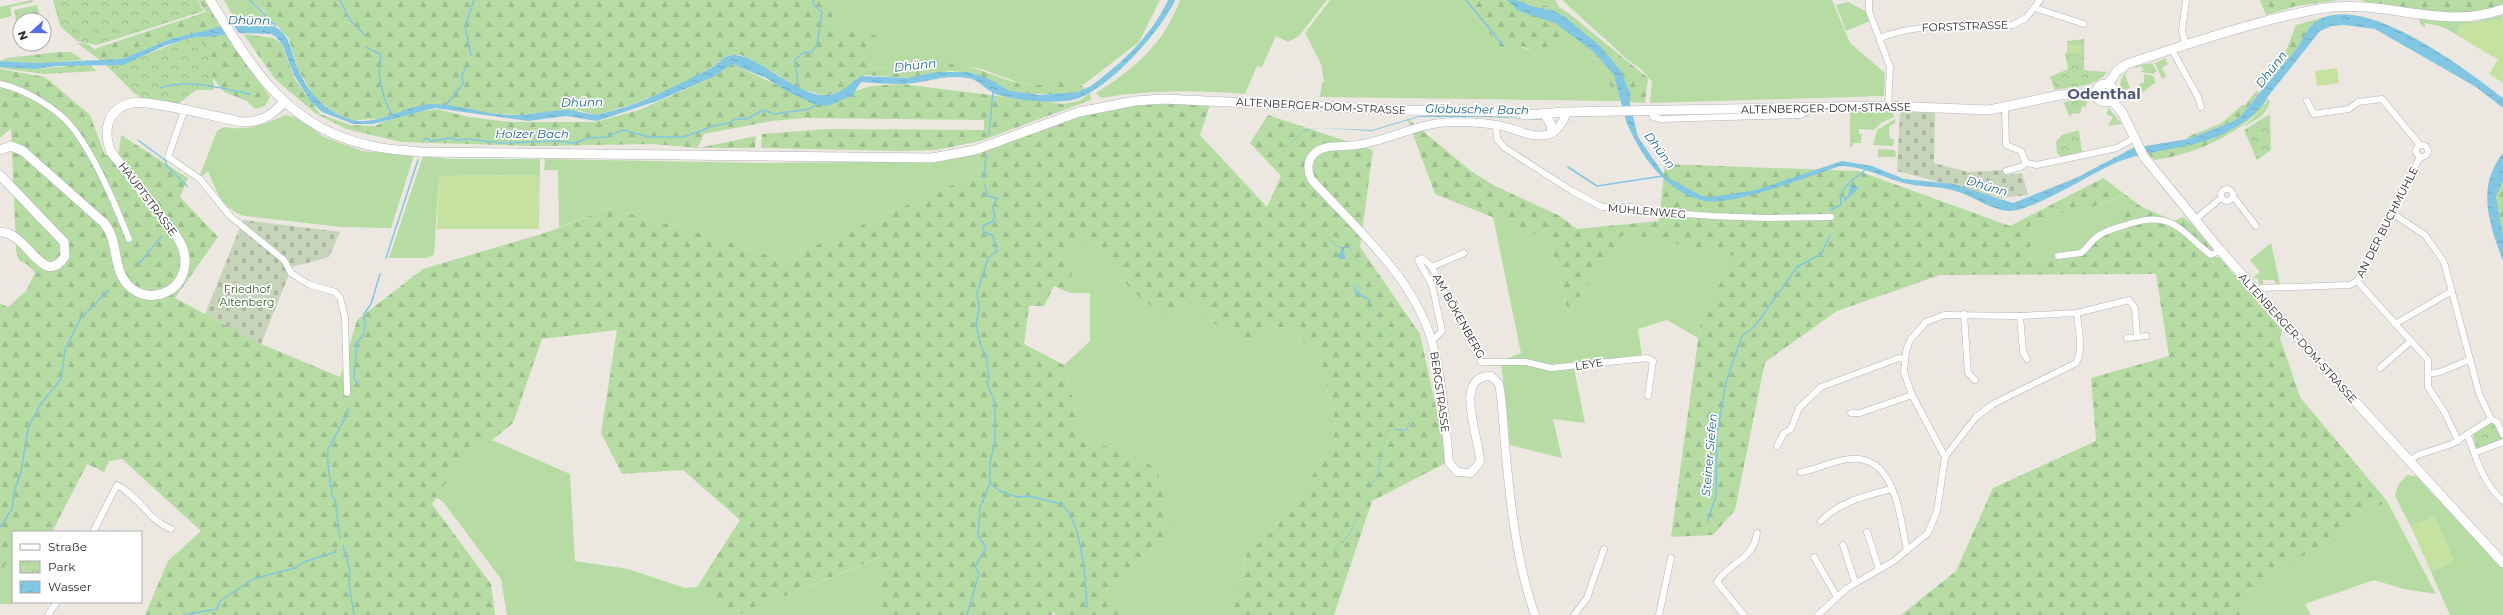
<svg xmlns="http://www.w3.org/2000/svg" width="2503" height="615" viewBox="0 0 2503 615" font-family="Montserrat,sans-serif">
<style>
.grass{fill:#b6dca4}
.forest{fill:url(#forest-firs);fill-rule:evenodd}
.cemetery{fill:url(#cemetery-stones)}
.park{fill:url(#park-crowns)}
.pitch{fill:#c5e2a1}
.water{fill:url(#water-ripples)}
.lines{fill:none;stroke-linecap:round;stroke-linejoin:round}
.stream{stroke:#81c6e2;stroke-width:1.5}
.minor-casing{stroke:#b1b3bb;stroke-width:7}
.tertiary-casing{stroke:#b1b3bb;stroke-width:9}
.secondary-casing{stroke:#b1b3bb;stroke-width:10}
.minor{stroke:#fff;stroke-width:6}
.tertiary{stroke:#fff;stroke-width:8}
.secondary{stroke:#fff;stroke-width:9}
.labels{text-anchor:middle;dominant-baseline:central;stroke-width:3.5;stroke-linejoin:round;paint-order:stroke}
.street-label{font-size:11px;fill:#2d2d2d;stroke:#fff}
.park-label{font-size:11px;fill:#306324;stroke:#fff}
.water-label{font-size:12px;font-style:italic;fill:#1e6690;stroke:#fff}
.district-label{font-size:15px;font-weight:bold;fill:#525879;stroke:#fff}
</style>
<defs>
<pattern id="forest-firs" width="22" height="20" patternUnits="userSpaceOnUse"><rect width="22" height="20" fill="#b6dca4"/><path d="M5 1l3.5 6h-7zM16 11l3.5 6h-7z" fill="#9dbd8e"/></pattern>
<pattern id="cemetery-stones" width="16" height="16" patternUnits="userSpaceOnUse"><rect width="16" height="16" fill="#c6d4ba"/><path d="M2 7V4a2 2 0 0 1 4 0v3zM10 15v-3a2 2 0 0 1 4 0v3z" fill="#aab6a0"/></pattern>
<pattern id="park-crowns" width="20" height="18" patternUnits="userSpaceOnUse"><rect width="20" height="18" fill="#b6dca4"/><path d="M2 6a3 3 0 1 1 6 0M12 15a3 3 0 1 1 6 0" fill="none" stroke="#9dbd8e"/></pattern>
<pattern id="water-ripples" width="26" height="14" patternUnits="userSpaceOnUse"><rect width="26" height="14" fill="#81c6e2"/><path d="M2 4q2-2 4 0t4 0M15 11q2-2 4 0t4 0" fill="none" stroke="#70aac2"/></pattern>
</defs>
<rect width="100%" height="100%" fill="#ece8e1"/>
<g class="grass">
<path d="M32,0l2,2 -24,5 2,9 -12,3v-12z"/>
<path d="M224,0h24l17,14 -2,7 -29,-3z"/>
<path d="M828,0h332l-21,42 -56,43c-14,-8 -33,0 -48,0 -22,-1 -39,-13 -59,-17 -36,-8 -72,-2 -108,1l-36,-40 2,-17z"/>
<path d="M1180,0h147l-28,36 -11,6 -12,-6 -14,31 -5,-1 -12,28c-48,-4 -95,-4 -144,4l-5,-5c39,-25 68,-49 84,-93z"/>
<path d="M1330,0h133l38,48 15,-4 12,6 19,-3 14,-11c36,18 41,30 57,65l-298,-4 2,-15h2l-3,-18 -16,-31z"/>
<path d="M1533,0h22l4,7 -20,-2z"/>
<path d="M1562,0h270l18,43 35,30 -1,23 -234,7 2,-21 -11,-13 -12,-8z"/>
<path d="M1848,2l19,10 3,9 -24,10 -10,-26z"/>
<path d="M2503,15l-1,5 -41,5 -4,10 -14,-8 -18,-4v4l-3,-1 -4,-7 57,3z"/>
<path d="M2165,58l3,6 -6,4 4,8 -4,3 -7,-16z"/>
<path d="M2152,63l5,8 -4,3 -13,-2 4,-2 -3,-4 -6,2 1,-2z"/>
<path d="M2129,70l-4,5 5,13 -10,4c-1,-9 2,-18 9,-22z"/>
<path d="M2144,74l9,2 3,6 -14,11 -3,-9 5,-2z"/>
<path d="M2267,99l3,2c-4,15 -14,19 -27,26l22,-20z"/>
<path d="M2109,108l13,16 -14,2 5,-9 -7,-3z"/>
<path d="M1892,111l2,6 -13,6 -7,7 -15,-1v5h3l-1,9h-8l-1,4h-2v-35z"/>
<path d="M286,115l11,3 27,19 38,14 52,4 -23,73 -50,-1 -96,-11c-24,-7 -28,-24 -37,-45l-7,6 -1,-2 17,-44 7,-4c27,4 38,-2 62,-12z"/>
<path d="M1895,119v4l-6,4 1,12h4l-1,7 -20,-1 4,-15z"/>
<path d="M1878,149l17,1 1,7h-18z"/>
<path d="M978,153l2,20 -199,87 -62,-22 -110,-30 -50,19 -1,-57h-14l1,-11 224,4 165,-2z"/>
<path d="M423,156l28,3h89v16l-101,1 -5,79 -8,3h-37z"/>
<path d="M2120,197l3,33 -21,6 -21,19 -50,7 -1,-36 18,-12 32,-2z"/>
<path d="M1493,217l57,23 18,72 57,-79 111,23 -35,62 -3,20 -31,-18 -29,9 4,27 -69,7 12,60 -32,-4 9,39 -52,-13 -9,-84 20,-8z"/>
<path d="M1075,235l32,26 25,30 61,9 20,23 36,21 18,-19 26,4 6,11 20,14 18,75 -30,57 -38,48 -22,19 -15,62h-108l-18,-26 64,-56 -48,-85 -38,-5 -20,-78 26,-24v-48h-20l2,-23 -6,-17z"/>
<path d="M2271,243l9,41h-4l-2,-4h-11v4h-4l-1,-5 -5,-1 7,-6 -10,-12z"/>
<path d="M492,440l78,34 5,87 53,8 57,19 12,-1 26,28h-216l-6,-36 -57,-76 -8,-6 17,-25z"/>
<path d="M2407,475l9,1 87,93v46h-53l-19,-43 23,-11 -20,-44 -23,10 -16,-31 3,-11z"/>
<path d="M2387,501l49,93 -32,-5 -30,-9 -69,24 6,11h-70l-10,-13z"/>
<path d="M884,556l-3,59h-143z"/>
<path d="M9,557l4,1 1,44 -2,2h-12v-29z"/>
</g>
<g class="forest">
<path d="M198,0h7l16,27 -51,12 -48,20 -21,2 -24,-18h9l8,6 112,-37z"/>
<path d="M250,0h578l6,12 -2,17 44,6 -7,34c28,-2 57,-8 85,-5 28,3 52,20 80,21 15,0 43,-12 51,5l-17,4h-38l-20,-3 -37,-18 -23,-2 -43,7 -41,-3 -9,3 -12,12 -19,6 -29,-8 -22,-15 -34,-18h-12l-15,11 -41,22 -40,16 -37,11 -15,-4 -16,-1 -43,5 -33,-2 -57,-9 -55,15 -25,1 -19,-8 -18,-14 -17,-29 -9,-30 -14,-16 -10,-2 1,-8z"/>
<path d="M1463,0h70l6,5 20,2 8,5 81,66 -3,25 -27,-2c-16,-35 -21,-47 -57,-65l-14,11 -11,5 -20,-8 -15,4z"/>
<path d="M2260,0h80l-44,6 -30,9z"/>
<path d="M2360,0h143v4c-6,2 -14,6 -20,7 -26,4 -100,-1 -123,-11z"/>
<path d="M240,17l23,4 11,4h-37l-3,-7z"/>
<path d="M2324,17l-12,9 -14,21 -36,42 -4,-3 28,-35 10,-26z"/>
<path d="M243,34l30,4 8,5 14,36 25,35 30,11 25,1 20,-10 42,-7 32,8 42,5h84l44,-12 74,-33 19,-13 84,39 55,-17 31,-2 161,20 16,-3 11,-8 1,7 -111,41 -44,9 -35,1 -140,-3 1,-14 65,-5 157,1v-10l-180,-2 -32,3 -68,13 -6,14 58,-12 -1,12h-57l-45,-4 -116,2 -136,-4 -55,-13 -31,-16 -39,-33z"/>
<path d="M226,35l44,62 -5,9 -10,3 -8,-8 -23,-9 -12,-15 -38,24 -39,-7 -29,-29h17l67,-27z"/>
<path d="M61,52h10l12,8 -48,3 -35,-2 7,-3z"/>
<path d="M80,65l11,1 6,5 -53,3 -44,-6 6,-2 30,3z"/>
<path d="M0,69l45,8 45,38 15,40 13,3 3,-23 67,43 -8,19 38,40 -43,61 86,46 79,33 17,-57 66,-51 125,-37 61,-24 110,30 62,22 199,-87 -2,-20c34,-10 65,-26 98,-36 44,-14 88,-14 134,-12l-10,30 67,72 14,-31 -31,-33 18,-28 105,35 -13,97 60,87 28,128 -76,39 -38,114h-102l15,-62 22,-19 38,-48 30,-57 -18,-75 -20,-14 -6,-11 -26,-4 -18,20 -36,-22 -20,-23 -32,13 -29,-22 -25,-30 -32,-25 -9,17 6,17 -2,23 -16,-7 -10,20h-15l-5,38 40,21 20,78 38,5 36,22 12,63 -64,56 18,26h-68l-3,-3 -1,3h-171l2,-59 -145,59h-15l-26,-28 43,-67 -57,-50 -61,4 -21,-41 16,-103 -75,9 -29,84 -60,49 -21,32 59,80 4,31h-350l23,-54 33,-30 -79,-72 -13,2 -5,11 -17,-8 -35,68h-39v26h-4l-9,17v-271l8,3 18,-16 9,-18 -7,-8 -9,-5 -3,-10 -5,-122 -11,10z"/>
<path d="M2256,91l3,2 -18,23 -9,6 -44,17 -1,-2 35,-14 20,-18h3z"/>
<path d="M2265,103v4c-32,29 -68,47 -111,53l-6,-7 63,-14 24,-11z"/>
<path d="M1407,118l64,53 24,15 65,30 17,13 82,-8 6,-57 193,7 152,55 93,-48 39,29 32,14 9,-4 8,6 22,27 -6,7h12l63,73 -2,8 20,59 87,104 -155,101 9,13h-340l55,-44 37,-83 103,-47 -5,-63 78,-22 -13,-82 -216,1 -103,36 -72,51 -30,148 -22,25 -42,2 30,-219 34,-62 -110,-23 -57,79 -18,-72 -115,-46zM2119,197l4,32 -21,7 -21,19 -50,7 -1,-36 18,-12 32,-2z"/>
<path d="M2503,181v54l-7,-38z"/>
</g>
<g class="cemetery">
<path d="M1900,111l35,2 -1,50 34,9 37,-2 1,5 16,-2 6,22 -28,3 -103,-27z"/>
<path d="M243,220l97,12 -11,25 -37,10 -31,77 -56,-30z"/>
</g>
<g class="park">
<path d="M53,0h144l7,11 -107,34 -20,-4 -17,-15z"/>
<path d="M37,5l4,15h-21v4l-3,1 -3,-15z"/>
<path d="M190,38h10c9,16 13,33 14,52h-18l-18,14 -38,-7 -34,-32c29,-3 56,-18 84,-27z"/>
<path d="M2084,39v31l23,2c-12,16 -34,14 -52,18l-5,-13 18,-8 -3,-16 5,-1 -3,-11z"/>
<path d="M2077,100h11l-2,7 -4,-1 -2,8 -7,-1 -3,4 -7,-15z"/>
<path d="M2270,114l1,36 -14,10 -13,-30z"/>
<path d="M2079,130l3,23 -21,4 -4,-4 -1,-11 6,-7z"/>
<path d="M2493,422l9,17 -26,10 -3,-14z"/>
</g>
<g class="pitch">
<path d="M2503,19v64l-14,-9 9,-14 -41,-25 4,-10z"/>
<rect x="2067" y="45" width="14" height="8"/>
<path d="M2337,68l2,15 -22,3 -2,-15z"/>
<path d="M540,175l-1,54h-102l2,-53z"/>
<path d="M2434,517l20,44 -23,11 -20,-45z"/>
</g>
<g class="water">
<path d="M1084,0l5,82 2,4c30,-22 62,-52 77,-86h7c-13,30 -67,90 -99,99 -19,6 -59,1 -78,-4 -12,-4 -19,-16 -31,-17 -22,-4 -42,5 -63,6 -14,0 -29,-1 -43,-2l-9,14 -25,10 -13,-2 -26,-12 -22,-14 -34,-14 -19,13 -56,24 -60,20 -31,-5 -38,5 -93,-13 -62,16h-20l-31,-12 -11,-10 -17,-27 -12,-31 -6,-7 -5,-3 -32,-1 -5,-7c10,0 35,-2 43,2 14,8 15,28 21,41 10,23 27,43 52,50 28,9 55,-15 83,-15 26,1 52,10 78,11 19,1 37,-5 57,-5 9,0 22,6 31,4 40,-8 76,-28 112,-46 6,-3 11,-10 17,-12 23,-9 69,43 100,39 14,-1 22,-12 33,-19l46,2 30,-6h31l19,6 23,13 29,4 39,-3 13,-6 -2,-4z"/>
<path d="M1507,0h9l15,6 23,5 11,6 35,29 20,24 10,23v11l8,33 27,39 37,20 9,1 45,-7 86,-29 30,5 32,13 49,5 60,19 63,-25 57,-30 55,-9 44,-17 9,-6c18,-23 37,-45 56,-68 5,-7 9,-17 15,-23 3,-2 9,-7 13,-8 50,-17 140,52 178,81v10l-27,-21 -101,-58 -31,-4 -12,1 -12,5 -51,64c-6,13 -22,26 -35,33 -36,23 -83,19 -121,36 -22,10 -84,49 -105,47 -20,-2 -36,-16 -56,-21 -15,-4 -33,-3 -48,-7 -22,-6 -41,-17 -64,-17 -31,10 -106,40 -135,35 -39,-8 -65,-46 -79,-80l-42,1 -98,-5h-67l-47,14 -52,-3 -16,3 -29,27 12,20 3,33 28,15 20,21h11l11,18 -2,15 2,-15 -11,-17h-5l1,11h-6l-1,-3 4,-8 -5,-1 -19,-21 -28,-15 -3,-33 -12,-20 29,-28 16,-2 52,2 47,-14h68l97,6 42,-1 -12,-46 -20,-23 -39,-29 -36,-12z"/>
<path d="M223,26l5,9 -38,3 -26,8 -41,19 -66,1 -21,3 -36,-2v-6l35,2 87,-4 48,-20z"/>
<path d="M2503,153v28l-7,16 7,38v26c-14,-37 -27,-74 0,-108z"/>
<path d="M1851,184l8,4 -15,14v-4l4,-2z"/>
<path d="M1358,282l1,11 10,6 6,15 6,5v6l11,9 9,25 18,3 3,9 -7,12 -2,29 -6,18c-5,2 -10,0 -15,-2l-5,4 -10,46 -12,14 -5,20 -10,22 -37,41 -15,40 15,-40 36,-41 11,-22 5,-20 11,-14 11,-47 5,-3 14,2 7,-18 2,-29 7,-12 -3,-9 -18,-3 -9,-24 -11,-10v-5l-6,-6 -7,-14 -10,-7z"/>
</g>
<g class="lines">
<g class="stream">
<path d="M249,0l16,14 -1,7 11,3v4"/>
<path d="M340,0l10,20 15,15"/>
<path d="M1466,0l37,45"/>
<path d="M366,47l14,7c2,7 -1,12 -1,18 1,13 6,33 14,43"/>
<path d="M471,55l-6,-29 9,-26"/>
<path d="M161,88c24,-10 64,1 89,6"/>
<path d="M796,89l2,-5 -3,-24 9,-8 7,1 6,-8 5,-33 -9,-8 1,-4"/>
<path d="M445,106l18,-22 -1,-9 4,-8"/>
<path d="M989,135l4,-44"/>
<path d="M138,140l28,21v4l21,21"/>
<path d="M424,140l2,-2 5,3 20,-3 5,2 12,-1 32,4 57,-2 17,2 14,-5 19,-1 16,-7 26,7h34l31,-11 15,-3 6,-4h12l16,-9 12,4 34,-5 9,-5"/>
<path d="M1568,167l29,19 66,-10"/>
<path d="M984,178l2,-24"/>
<path d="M1830,210l11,-5c-3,-18 13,-25 25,-36"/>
<path d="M386,258l32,-98"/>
<path d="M138,265l24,-29"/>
<path d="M1354,287l2,6 10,5"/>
<path d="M358,385l-4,-7 3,-35 6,-8 2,-10 -1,-11 7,-10 9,-30"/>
<path d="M990,483l10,8 17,6 12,-1 32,8c21,15 25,79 26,104"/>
<path d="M1707,522l9,-26 1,-62 9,-52 16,-46 13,-10 42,-59 24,-13 9,-18"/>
<path d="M0,527l12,-18 2,-17 7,-20 7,-44 12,-23 21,-26 4,-29 15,-31 29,-29"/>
<path d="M340,538l-5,-39 -3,-3c-1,-16 -6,-31 -4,-47l20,-36v-5"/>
<path d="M343,546l7,24 -1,14 5,31"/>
<path d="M183,615l34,-6 3,-8 33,-22 42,-11 9,-6 31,-10 1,-3"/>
<path d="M967,615l12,-42 -4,-6 11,-20 -8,-11 2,-28 10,-25v-20l5,-22v-38l-8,-20 2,-6 -3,-22 -5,-9 -5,-22 3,-16 -2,-15 11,-35 9,-7 -4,-15 -9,-4 -1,-6 9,-4 3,-5 -2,-9 4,-10 -10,-2 -2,-11"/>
</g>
<g class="minor-casing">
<g id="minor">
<path d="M1869,0v11l21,56 -2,39"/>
<path d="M2186,0l-4,31 4,14"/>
<path d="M2035,8l49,16"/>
<path d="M1880,38c41,-17 89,-10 133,-13l13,-7 14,-18"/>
<path d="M2172,50l26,47 3,10"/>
<path d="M0,84c24,5 57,24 72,43 23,29 43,77 57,112"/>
<path d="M2307,101l7,13 35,-5 9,-7 24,-3 38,46"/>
<path d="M2005,108l1,37 15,6 5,12"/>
<path d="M184,111l-16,46 32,22 30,37 54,44 7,13 17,11 27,8 5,6 5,19 2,76"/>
<path d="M1652,111l1,6 8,2 139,-4 5,-2 1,-5"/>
<path d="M1496,125l1,14 8,9 67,43 30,16h28l41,6 42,3 52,2 66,-1"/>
<circle cx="2422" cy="151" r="6"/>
<path d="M2026,163l11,2 80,-17 17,-10"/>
<path d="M2006,171l15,-4 5,-4"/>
<circle cx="2227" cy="195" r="6"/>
<path d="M2233,196l23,30"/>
<path d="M2392,213l33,22 19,27 35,131 12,26"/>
<path d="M2196,219l25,-21"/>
<path d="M2058,256l23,-3c6,-4 10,-12 17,-17 8,-6 19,-8 28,-11 46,-16 53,5 85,30l9,-5"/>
<path d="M1432,267l32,-14"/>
<path d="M2357,281l71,79v27l17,26 13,28"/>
<path d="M2256,293l6,-5 88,-3 7,-4 63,-124"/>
<path d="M1964,314l4,59 7,7"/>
<path d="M2020,316l3,36 4,7"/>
<path d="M2395,324l57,-33"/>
<path d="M2137,337l9,-1"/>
<path d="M1432,341l10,-10 -10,-46 -14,-25 4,-2 10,9 49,95h45l25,6 96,-10 6,3 -5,35"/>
<path d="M2380,368l31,-27"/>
<path d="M2429,374l11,-2 29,-12"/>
<path d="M1851,413h9l52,-18"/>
<path d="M2491,419l6,3 6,13"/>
<path d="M2468,436c9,25 15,47 35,65"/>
<path d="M1777,446l7,-13 7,-4 8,-21 22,-21 78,-29 5,1"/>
<path d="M2474,453l29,-11"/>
<path d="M1945,457l-33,-62 -8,-23 2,-21 4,-11 16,-18 18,-7 76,1 57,-3 52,-13 6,8 2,29 -10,1"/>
<path d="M2409,461l9,-6 34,-11 39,-25"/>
<path d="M1800,472c17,-2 33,-12 50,-13 46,-5 50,60 57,92"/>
<path d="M1821,521c18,-19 46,-26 71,-32"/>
<path d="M93,532l24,-47c21,10 32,36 54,44"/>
<path d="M1867,532l12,37"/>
<path d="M1843,545l12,37"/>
<path d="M1814,557l23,40"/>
<path d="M48,615l9,-13"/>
<path d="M1574,615l13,-17 17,-49"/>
<path d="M1659,615l12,-57"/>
<path d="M1744,615l-27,-33c12,-20 36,-21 40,-49"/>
<path d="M1818,615l29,-27 47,-27 34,-28 9,-22 8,-54 31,-40 17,-13 83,-41c8,-14 2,-34 1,-50"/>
</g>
</g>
<g class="tertiary-casing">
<path id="tertiary" d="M1535,615c-19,-54 -25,-114 -30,-170 -2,-20 -2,-41 -6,-61l-8,-8c-39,0 -11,62 -11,86l-9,11 -14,-1 -8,-10c-4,-40 -6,-82 -17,-120 -18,-65 -77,-114 -121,-163 -4,-9 -4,-20 5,-27 10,-8 28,-5 41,-7 35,-5 63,-24 100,-23 15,0 30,1 45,4 14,3 29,12 44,9 10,-2 19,-14 20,-23"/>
</g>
<g class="secondary-casing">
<g id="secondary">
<path d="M210,0c42,68 77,129 162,146 16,4 32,4 49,6l511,6 43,-8 104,-38 56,-11 28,-2 237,11 119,2 5,3 42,-3 322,-6 101,4 71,-15 36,-2"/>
<circle cx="2105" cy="93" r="9"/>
<path d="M2108,84l9,-13 10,-7c46,-15 92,-31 139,-43 23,-6 45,-12 68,-14 57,-5 114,23 169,2"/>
<path d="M2111,99l11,13 22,45 76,93 112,126 171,187"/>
<path d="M1545,115l6,9 1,9"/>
<path d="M0,150l11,-4 12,5 81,72c16,19 7,47 26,64 9,8 22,11 34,6 21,-8 26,-33 16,-51 -6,-12 -16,-22 -24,-32 -15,-20 -30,-39 -45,-58 -8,-20 -5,-43 20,-49 18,-4 89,15 111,19 20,0 29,-6 42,-20"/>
<path d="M0,175l64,67 1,14c-22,34 -37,-24 -65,-24"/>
</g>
</g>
<use href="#minor" class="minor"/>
<use href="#tertiary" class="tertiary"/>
<use href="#secondary" class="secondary"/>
</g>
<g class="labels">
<g class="street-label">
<text transform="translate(1965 26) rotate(-2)">FORSTSTRASSE</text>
<text transform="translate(1321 106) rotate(3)">ALTENBERGER-DOM-STRASSE</text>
<text transform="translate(1826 108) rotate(-1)">ALTENBERGER-DOM-STRASSE</text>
<text transform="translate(148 199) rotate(53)">HAUPTSTRASSE</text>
<text transform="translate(1647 211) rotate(5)">MÜHLENWEG</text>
<text transform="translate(2387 222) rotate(-63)">AN DER BUCHMÜHLE</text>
<text transform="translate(1459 316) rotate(61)">AM BÖKENBERG</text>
<text transform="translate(2298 338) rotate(48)">ALTENBERGER-DOM-STRASSE</text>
<text transform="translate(1589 364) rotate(-9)">LEYE</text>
<text transform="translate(1440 392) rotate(82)">BERGSTRASSE</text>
</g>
<g class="park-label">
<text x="247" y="289">Friedhof<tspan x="247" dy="13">Altenberg</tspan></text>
</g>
<g class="water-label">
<text transform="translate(249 20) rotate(1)">Dhünn</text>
<text transform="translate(915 65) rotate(-6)">Dhünn</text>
<text transform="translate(2271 69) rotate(-52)">Dhünn</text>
<text transform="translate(582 102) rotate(-1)">Dhünn</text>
<text transform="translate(1477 109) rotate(1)">Glöbuscher Bach</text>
<text x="532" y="133">Holzer Bach</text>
<text transform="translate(1660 150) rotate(53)">Dhünn</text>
<text transform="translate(1987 186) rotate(17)">Dhünn</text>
<text transform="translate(1709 455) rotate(-85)">Steiner Siefen</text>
</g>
<g class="district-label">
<text x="2104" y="93">Odenthal</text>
</g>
</g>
<rect x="12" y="531" width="130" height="72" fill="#ffffff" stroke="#ababab"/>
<rect x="20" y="544" width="20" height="6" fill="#ffffff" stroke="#ababab"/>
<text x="48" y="551" font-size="12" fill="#2d2d2d">Straße</text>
<rect x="20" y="561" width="20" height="12" fill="url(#park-crowns)" stroke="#ababab"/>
<text x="48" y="571" font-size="12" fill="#2d2d2d">Park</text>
<rect x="20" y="581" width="20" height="12" fill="url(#water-ripples)" stroke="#ababab"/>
<text x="48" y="591" font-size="12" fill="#2d2d2d">Wasser</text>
<g transform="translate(32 32) rotate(249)"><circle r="19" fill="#ffffff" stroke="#ababab"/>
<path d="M0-3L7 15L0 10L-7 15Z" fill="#556de6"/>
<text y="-6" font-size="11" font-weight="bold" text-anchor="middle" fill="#2d2d2d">N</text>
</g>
</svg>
